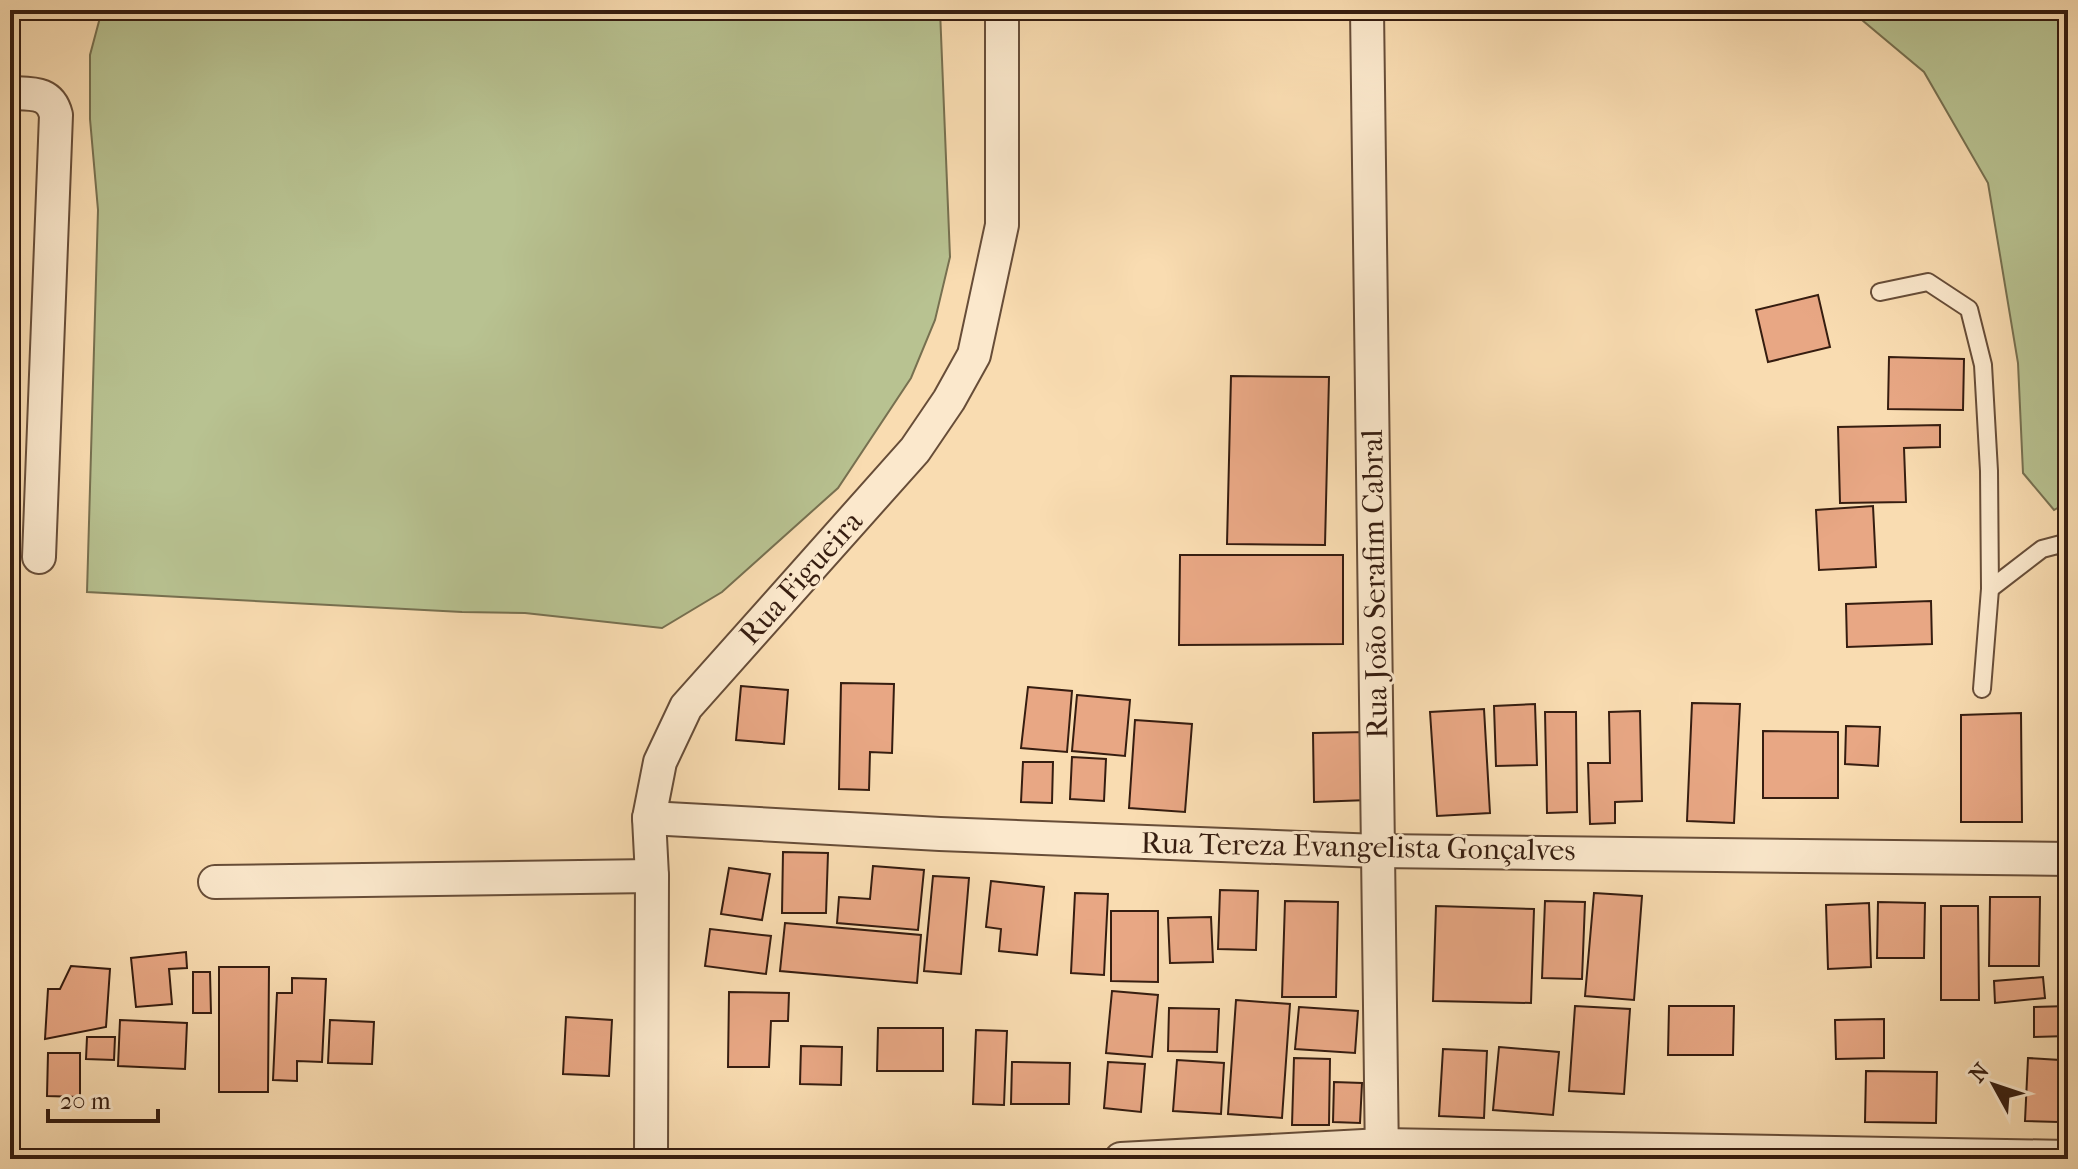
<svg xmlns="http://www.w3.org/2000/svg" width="2078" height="1169" viewBox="0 0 2078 1169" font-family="'IM FELL French Canon',serif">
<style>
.green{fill:#b8c291;stroke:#777050;stroke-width:2}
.building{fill:#e8a784;stroke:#361d10;stroke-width:2}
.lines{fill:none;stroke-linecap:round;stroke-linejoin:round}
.service-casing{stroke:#674d38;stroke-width:20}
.minor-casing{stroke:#674d38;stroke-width:36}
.service{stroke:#fbe8cc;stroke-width:16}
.minor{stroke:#fbe8cc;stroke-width:32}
.labels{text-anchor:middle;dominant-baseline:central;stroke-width:6;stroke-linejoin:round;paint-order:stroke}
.street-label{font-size:30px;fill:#361d10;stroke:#fbe8cc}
</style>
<rect width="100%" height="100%" fill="#f9dcb1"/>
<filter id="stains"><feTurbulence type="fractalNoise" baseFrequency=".0025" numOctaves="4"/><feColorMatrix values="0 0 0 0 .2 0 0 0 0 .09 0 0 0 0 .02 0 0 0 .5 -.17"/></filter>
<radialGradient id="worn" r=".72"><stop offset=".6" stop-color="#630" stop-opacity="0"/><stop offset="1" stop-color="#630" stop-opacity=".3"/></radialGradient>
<g class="green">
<path d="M102,10h838l10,247 -15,63 -24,58 -73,110 -116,104 -60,36 -137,-15 -63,-1 -375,-20 11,-382 -8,-91v-64z"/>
<path d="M1850,10h218v492l-14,8 -31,-37 -5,-110 -30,-180 -64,-111z"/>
</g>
<g class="building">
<path d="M1818,295l12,52 -62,15 -12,-52z"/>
<path d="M1889,357l75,2 -1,51 -75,-1z"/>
<path d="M1231,376l98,1 -4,168 -98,-1z"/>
<path d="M1940,425v22l-36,1 2,54 -66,1 -2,-76z"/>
<path d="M1873,506l3,61 -57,3 -3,-60z"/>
<path d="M1180,555h163v89l-164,1z"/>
<path d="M1931,601l1,43 -85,3 -1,-43z"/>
<path d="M841,683l53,1 -2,69 -22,-1 -1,38 -30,-1z"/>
<path d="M741,686l47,4 -4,54 -48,-4z"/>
<path d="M1028,687l44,4 -5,61 -46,-4z"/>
<path d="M1077,695l53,5 -5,56 -53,-5z"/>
<path d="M1692,703l48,1 -6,119 -47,-2z"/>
<path d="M1535,704l2,61 -41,1 -2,-60z"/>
<path d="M1484,709l6,104 -53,3 -7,-104z"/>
<path d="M1640,711l2,90 -27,1v21l-25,1 -2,-61h22l-1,-51z"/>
<path d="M1545,712h31l1,100 -30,1z"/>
<path d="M2021,713l1,109h-61v-107z"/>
<path d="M1135,720l57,4 -7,88 -56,-4z"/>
<path d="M1846,726l34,1 -2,39 -33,-2z"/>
<path d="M1763,731l75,1v66h-75z"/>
<path d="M1368,732l1,68 -55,2 -1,-69z"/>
<path d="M1072,757l34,2 -2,42 -34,-2z"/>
<path d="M1023,762h30l-1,41 -31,-1z"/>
<path d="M783,852l45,1 -2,60h-44z"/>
<path d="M873,866l51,4 -6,60 -81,-7 2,-26 31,2z"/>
<path d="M729,868l41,6 -8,46 -41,-6z"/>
<path d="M933,876l36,2 -8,96 -37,-3z"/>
<path d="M991,881l53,6 -7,68 -38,-4 2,-22 -15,-2z"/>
<path d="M1220,890l38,1 -2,59 -38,-1z"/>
<path d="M1075,893l33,1 -4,81 -33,-2z"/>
<path d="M1594,893l48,3 -8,104 -49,-4z"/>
<path d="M1990,897h50l-1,69h-50z"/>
<path d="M1285,901l53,1 -2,95h-54z"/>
<path d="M1545,901l40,1 -3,77 -40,-1z"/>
<path d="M1878,902l47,1 -1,55h-47z"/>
<path d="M1869,903l2,64 -43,2 -2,-64z"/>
<path d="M1436,906l98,3 -3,94 -98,-2z"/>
<path d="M1941,906h37l1,94h-38z"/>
<path d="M1111,911h47v71l-47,-1z"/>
<path d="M1211,917l2,45 -43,1 -2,-45z"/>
<path d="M785,923l136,12 -4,48 -137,-12z"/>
<path d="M710,929l61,7 -5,38 -61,-8z"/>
<path d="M186,952l1,16 -18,1 3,35 -36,3 -5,-49z"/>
<path d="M71,966l39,3 -4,58 -61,12 3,-50h12z"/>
<path d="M219,967h50l-1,125h-49z"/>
<path d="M193,972h17l1,41h-18z"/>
<path d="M2043,977l2,21 -50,5 -1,-22z"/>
<path d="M292,978l34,1 -4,83 -25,-1v20l-24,-1 4,-87h15z"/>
<path d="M1112,991l46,4 -6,62 -46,-4z"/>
<path d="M729,992l60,1 -1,28h-17l-2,46h-41z"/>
<path d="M1236,1000l54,4 -8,114 -54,-4z"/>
<path d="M1575,1006l55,3 -6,85 -55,-3z"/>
<path d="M1669,1006h65l-1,49h-65z"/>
<path d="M2068,1006v30l-34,1v-30z"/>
<path d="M1299,1007l59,4 -3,42 -60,-4z"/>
<path d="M1169,1008l50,1 -2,43 -49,-1z"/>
<path d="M10,1015l10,1 -3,62h-7z"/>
<path d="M566,1017l46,3 -3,56 -46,-2z"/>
<path d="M1884,1019v39l-48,1 -1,-39z"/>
<path d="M120,1020l67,3 -2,46 -67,-3z"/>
<path d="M330,1020l44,2 -2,42 -44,-1z"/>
<path d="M878,1028h65v43h-66z"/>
<path d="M976,1030l31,1 -3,74 -31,-1z"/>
<path d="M87,1037h28l-1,23 -28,-1z"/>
<path d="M801,1046l41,1 -1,38 -41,-1z"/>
<path d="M1499,1047l60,5 -6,63 -60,-5z"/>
<path d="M1443,1049l44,2 -3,67 -45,-2z"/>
<path d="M48,1053h32v44l-33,-1z"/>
<path d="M1294,1058l36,1 -1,66h-37z"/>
<path d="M2028,1058l32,2 -2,62 -33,-1z"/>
<path d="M1177,1060l47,3 -3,51 -48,-3z"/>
<path d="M1012,1062l58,1 -1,41h-58z"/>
<path d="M1108,1062l37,2 -4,48 -37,-4z"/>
<path d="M1866,1071l71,1 -1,51 -71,-1z"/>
<path d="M1334,1082l28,1 -2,40 -27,-1z"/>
</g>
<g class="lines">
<g class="service-casing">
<g id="service">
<path d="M1880,292l48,-10 41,27 14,56 6,106 1,118 -8,100"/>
<path d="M1990,589l52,-40 19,-5 7,10"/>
</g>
</g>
<g class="minor-casing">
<g id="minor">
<path d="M1367,10l15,1149"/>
<path d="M10,93c22,1 40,-2 46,22l-17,442"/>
<path d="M649,818l291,16 438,17 690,8"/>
<path d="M215,882l437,-6"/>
<path d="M651,1159l1,-283 -3,-58 11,-56 26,-55 229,-257 34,-50 25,-45 28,-130v-215"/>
<path d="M1121,1159l261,-14 686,12"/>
</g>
</g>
<use href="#service" class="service"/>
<use href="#minor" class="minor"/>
</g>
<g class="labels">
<g class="street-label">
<text transform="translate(801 578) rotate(-48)">Rua Figueira</text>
<text transform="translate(1375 584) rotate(-91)">Rua João Serafim Cabral</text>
<text transform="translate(1358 847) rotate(1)">Rua Tereza Evangelista Gonçalves</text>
</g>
</g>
<rect width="2078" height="1169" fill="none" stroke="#f9dcb1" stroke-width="40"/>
<rect x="12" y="12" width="2054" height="1145" fill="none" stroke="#361d10" stroke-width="4"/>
<rect x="20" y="20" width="2038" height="1129" fill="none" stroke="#361d10" stroke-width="2"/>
<g transform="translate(1994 1085) rotate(310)" stroke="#fbe8cc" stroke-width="6" paint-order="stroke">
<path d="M0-6L14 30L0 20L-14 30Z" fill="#361d10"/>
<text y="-12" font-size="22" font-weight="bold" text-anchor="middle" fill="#361d10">N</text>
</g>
<path d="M48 1109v12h110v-12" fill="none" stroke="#361d10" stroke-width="4"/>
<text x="60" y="1109" font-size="24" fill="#361d10" stroke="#fbe8cc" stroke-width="6" paint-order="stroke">20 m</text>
<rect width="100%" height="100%" filter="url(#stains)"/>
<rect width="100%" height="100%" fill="url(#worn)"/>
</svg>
